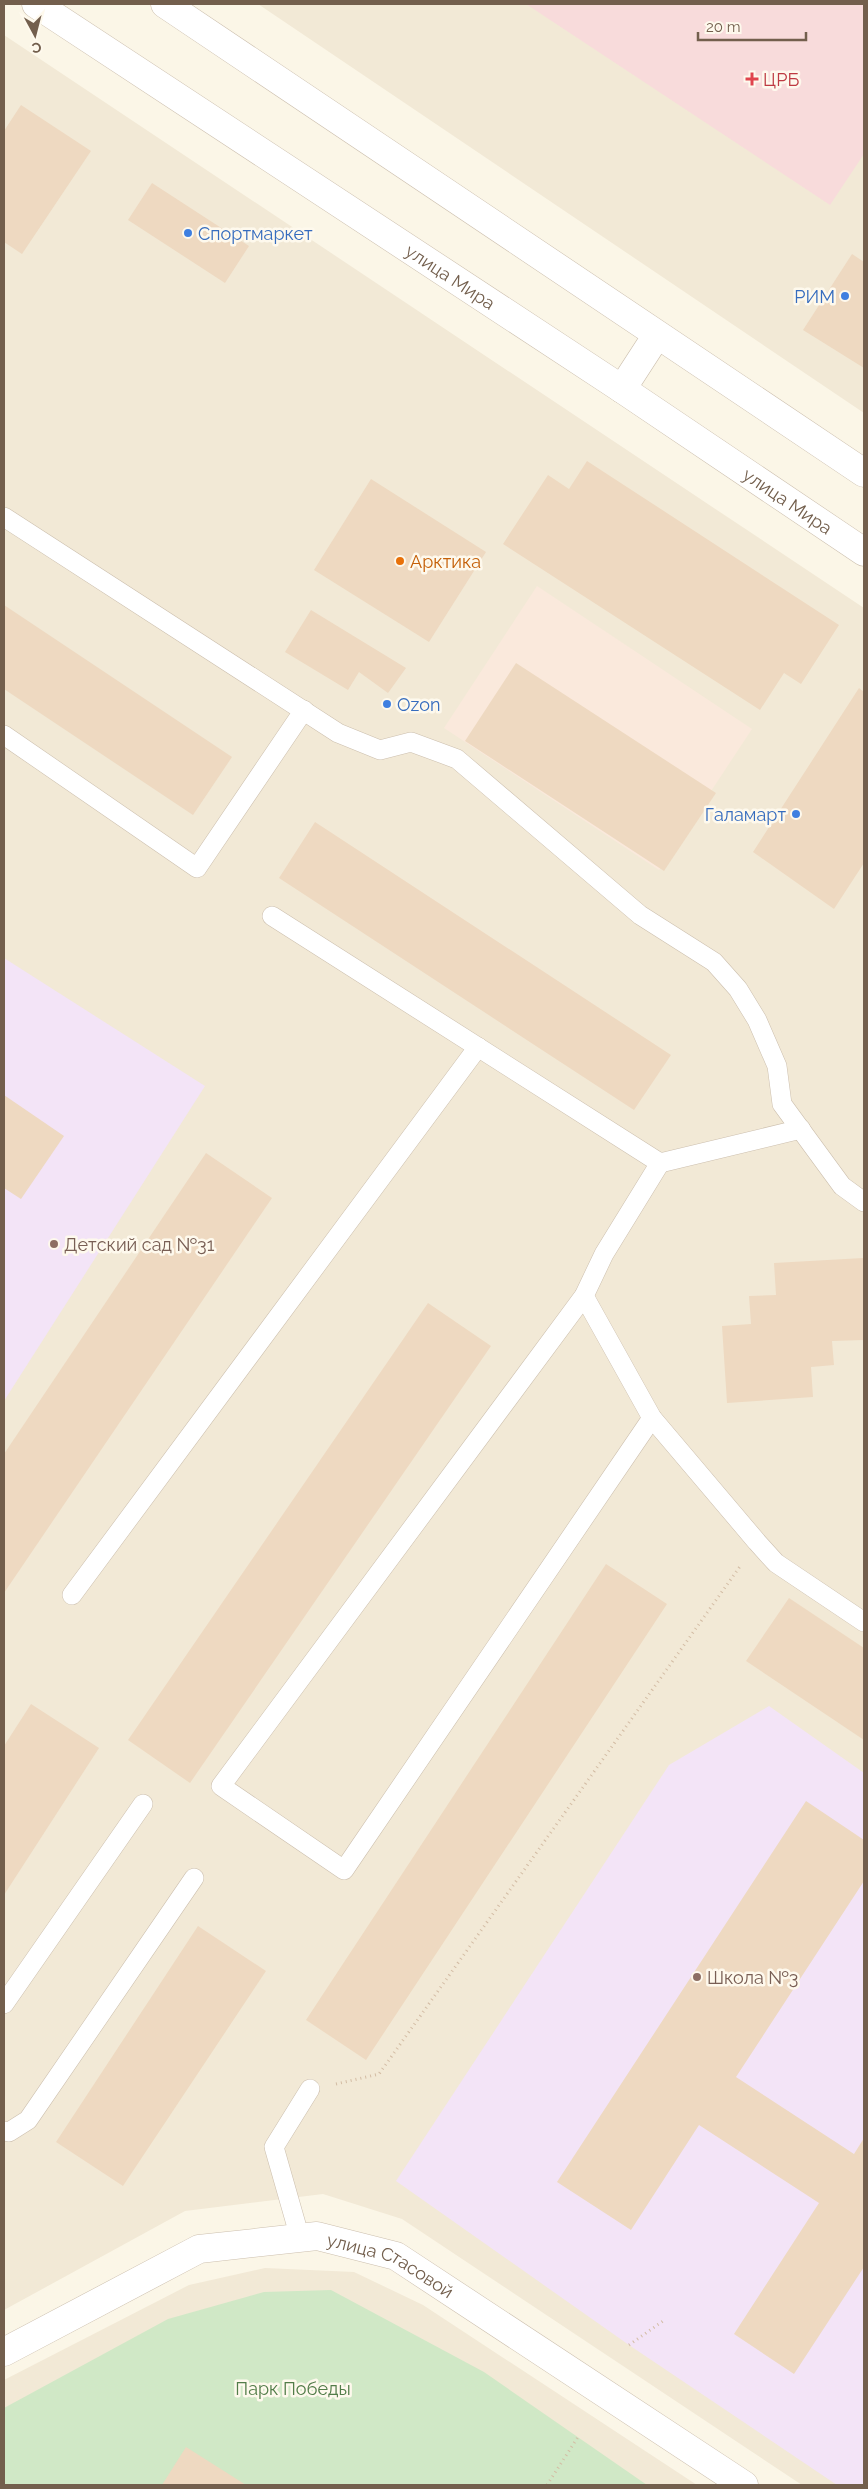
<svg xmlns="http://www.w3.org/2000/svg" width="868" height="2489" viewBox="0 0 868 2489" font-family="Raleway,sans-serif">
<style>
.residential{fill:#f2e9d6}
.commercial{fill:#fae9dc}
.education{fill:#f3e4f7}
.medical{fill:#f8dbdb}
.green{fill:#d0e8c6}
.building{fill:#eed9c1}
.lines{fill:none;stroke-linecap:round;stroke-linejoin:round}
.service-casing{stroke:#ccbfae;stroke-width:20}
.minor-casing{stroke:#ccbfae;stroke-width:29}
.tertiary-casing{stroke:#ccbfae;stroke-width:29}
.path{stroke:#d3bca4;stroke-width:3;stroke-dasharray:1 4;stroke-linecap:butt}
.service{stroke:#fff;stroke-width:19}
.minor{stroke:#fff;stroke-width:28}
.tertiary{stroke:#fff;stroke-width:28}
.health-dot{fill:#e0444e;stroke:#fef9ed;stroke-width:2}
.shop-dot{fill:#3f7fe0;stroke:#fef9ed;stroke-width:2}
.food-dot{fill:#e8710a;stroke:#fef9ed;stroke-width:2}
.education-dot{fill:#8d6e63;stroke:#fef9ed;stroke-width:2}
.labels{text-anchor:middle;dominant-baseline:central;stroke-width:5;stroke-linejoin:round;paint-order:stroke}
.health-label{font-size:18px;fill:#be3a42;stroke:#fef9ed;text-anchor:start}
.shop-label{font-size:18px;fill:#366cbe;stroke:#fef9ed;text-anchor:start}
.street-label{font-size:18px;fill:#735f4d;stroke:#fef9ed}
.food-label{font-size:18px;fill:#c56008;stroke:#fef9ed;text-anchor:start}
.education-label{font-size:18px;fill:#785e54;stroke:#fef9ed;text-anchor:start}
.park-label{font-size:18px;fill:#527d49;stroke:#fef9ed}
</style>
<rect width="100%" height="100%" fill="#fbf6e7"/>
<g class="residential">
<path d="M258,4h606v409z"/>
<path d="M4,35l860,573v1877h-62l-400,-266 -79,-25 -138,17 -181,99z"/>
<path d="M265,2268l89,4 69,33 274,180h-693v-105l185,-95z"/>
</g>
<path class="commercial" d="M537,586l215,143 -93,141 -215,-142z"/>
<g class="education">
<path d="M4,958l201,128 -201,315z"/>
<path d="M769,1706l95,67v712h-27l-208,-140 -233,-164 273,-416z"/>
</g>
<path class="medical" d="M526,4h338v150l-34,51z"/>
<path class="green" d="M331,2290l153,82 163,113h-643v-77l164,-89 96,-27z"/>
<g class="building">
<path d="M21,105l70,46 -69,103 -18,-12v-111z"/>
<path d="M152,183l97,63 -24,37 -97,-63z"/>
<path d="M852,254l12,8v106l-61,-38z"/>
<path d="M587,461l252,164 -38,59 -17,-11 -24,37 -257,-166 45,-69 21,14z"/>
<path d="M371,479l115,73 -57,90 -115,-72z"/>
<path d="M4,605l228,152 -39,58 -189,-126z"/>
<path d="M311,610l95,58 -18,25 -29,-21 -11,18 -63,-38z"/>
<path d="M516,663l200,130 -52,78 -199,-130z"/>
<path d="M859,688l5,4v171l-30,46 -81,-57z"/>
<path d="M315,822l356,233 -37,55 -355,-232z"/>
<path d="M4,1095l60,41 -43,63 -17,-11z"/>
<path d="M206,1153l66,45 -268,395v-139z"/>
<path d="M863,1258l1,82 -32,1 2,24 -23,2 2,30 -86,6 -5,-77 29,-2 -2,-28 27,-1 -2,-32z"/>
<path d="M428,1303l63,43 -301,437 -62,-43z"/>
<path d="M606,1564l61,40 -301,456 -60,-40z"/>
<path d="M789,1598l75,50v92l-118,-79z"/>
<path d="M31,1704l68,44 -95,147v-149z"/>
<path d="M806,1801l58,39v41l-128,196 118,77 10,-16v129l-70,107 -60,-40 85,-131 -120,-78 -68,105 -74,-48z"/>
<path d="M198,1926l68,45 -143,215 -67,-44z"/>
<path d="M186,2447l60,38h-84z"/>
</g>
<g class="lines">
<g class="service-casing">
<g id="service">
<path d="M4,517l334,216 42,17 31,-8 46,17 183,156 74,47 24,27 19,31 20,46 5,38 60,82 22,16"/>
<path d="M4,735l193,133 107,-158"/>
<path d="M272,916l388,247 141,-34"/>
<path d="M584,1296l68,122 105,124 19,21 88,59"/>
<path d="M652,1418l-308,452 -123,-84 363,-490 20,-42 56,-91"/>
<path d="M72,1595l406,-548"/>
<path d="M4,2004l139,-200"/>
<path d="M4,2131l5,1 19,-12 166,-242"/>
<path d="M300,2238l-26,-91 36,-58"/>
</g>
</g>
<g class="minor-casing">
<g id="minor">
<path id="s1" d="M4,2352l195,-103 118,-13 79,20 348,229"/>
</g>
</g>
<g class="tertiary-casing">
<g id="tertiary">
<path id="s2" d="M36,4l586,385 242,163"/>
<path d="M165,4l699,469"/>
<path d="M622,389l35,-54"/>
</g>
</g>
<g class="path">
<path d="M336,2084l43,-10 362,-509"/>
<path d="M629,2345l34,-24"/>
<path d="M547,2485l31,-48"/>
</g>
<use href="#service" class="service"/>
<use href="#minor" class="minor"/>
<use href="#tertiary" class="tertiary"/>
</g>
<path class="health-dot" d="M749.5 71.5h5v5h5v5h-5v5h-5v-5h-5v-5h5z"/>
<g class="shop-dot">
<circle cx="188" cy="233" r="5"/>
<circle cx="845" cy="296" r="5"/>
<circle cx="387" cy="704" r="5"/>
<circle cx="796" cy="814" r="5"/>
</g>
<circle class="food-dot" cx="400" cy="561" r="5"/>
<g class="education-dot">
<circle cx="54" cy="1244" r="5"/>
<circle cx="697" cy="1977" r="5"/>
</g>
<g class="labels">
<g class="health-label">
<text x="763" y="79">ЦРБ</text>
</g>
<g class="shop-label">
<text x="198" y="233">Спортмаркет</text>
<text x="835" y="296" text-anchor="end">РИМ</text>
<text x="397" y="704">Ozon</text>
<text x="786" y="814" text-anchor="end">Галамарт</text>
</g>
<g class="street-label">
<text stroke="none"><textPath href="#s2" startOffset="496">улица Мира</textPath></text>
<text stroke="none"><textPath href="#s2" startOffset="901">улица Мира</textPath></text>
<text stroke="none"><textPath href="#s1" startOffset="419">улица Стасовой</textPath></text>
</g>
<g class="food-label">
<text x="410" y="561">Арктика</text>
</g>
<g class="education-label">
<text x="64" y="1244">Детский сад №31</text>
<text x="707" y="1977">Школа №3</text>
</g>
<g class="park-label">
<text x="293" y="2388">Парк Победы</text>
</g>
</g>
<rect width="868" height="2489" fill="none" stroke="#735f4d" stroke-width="10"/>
<g transform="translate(35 35) rotate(173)" stroke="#fef9ed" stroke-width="4" paint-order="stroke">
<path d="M0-4L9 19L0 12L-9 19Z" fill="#735f4d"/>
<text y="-8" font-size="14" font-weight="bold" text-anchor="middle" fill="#735f4d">С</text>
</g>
<path d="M698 32v8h108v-8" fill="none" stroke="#735f4d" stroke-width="2.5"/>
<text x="706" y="32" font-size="15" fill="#735f4d" stroke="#fef9ed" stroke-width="4" paint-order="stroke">20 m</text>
</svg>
